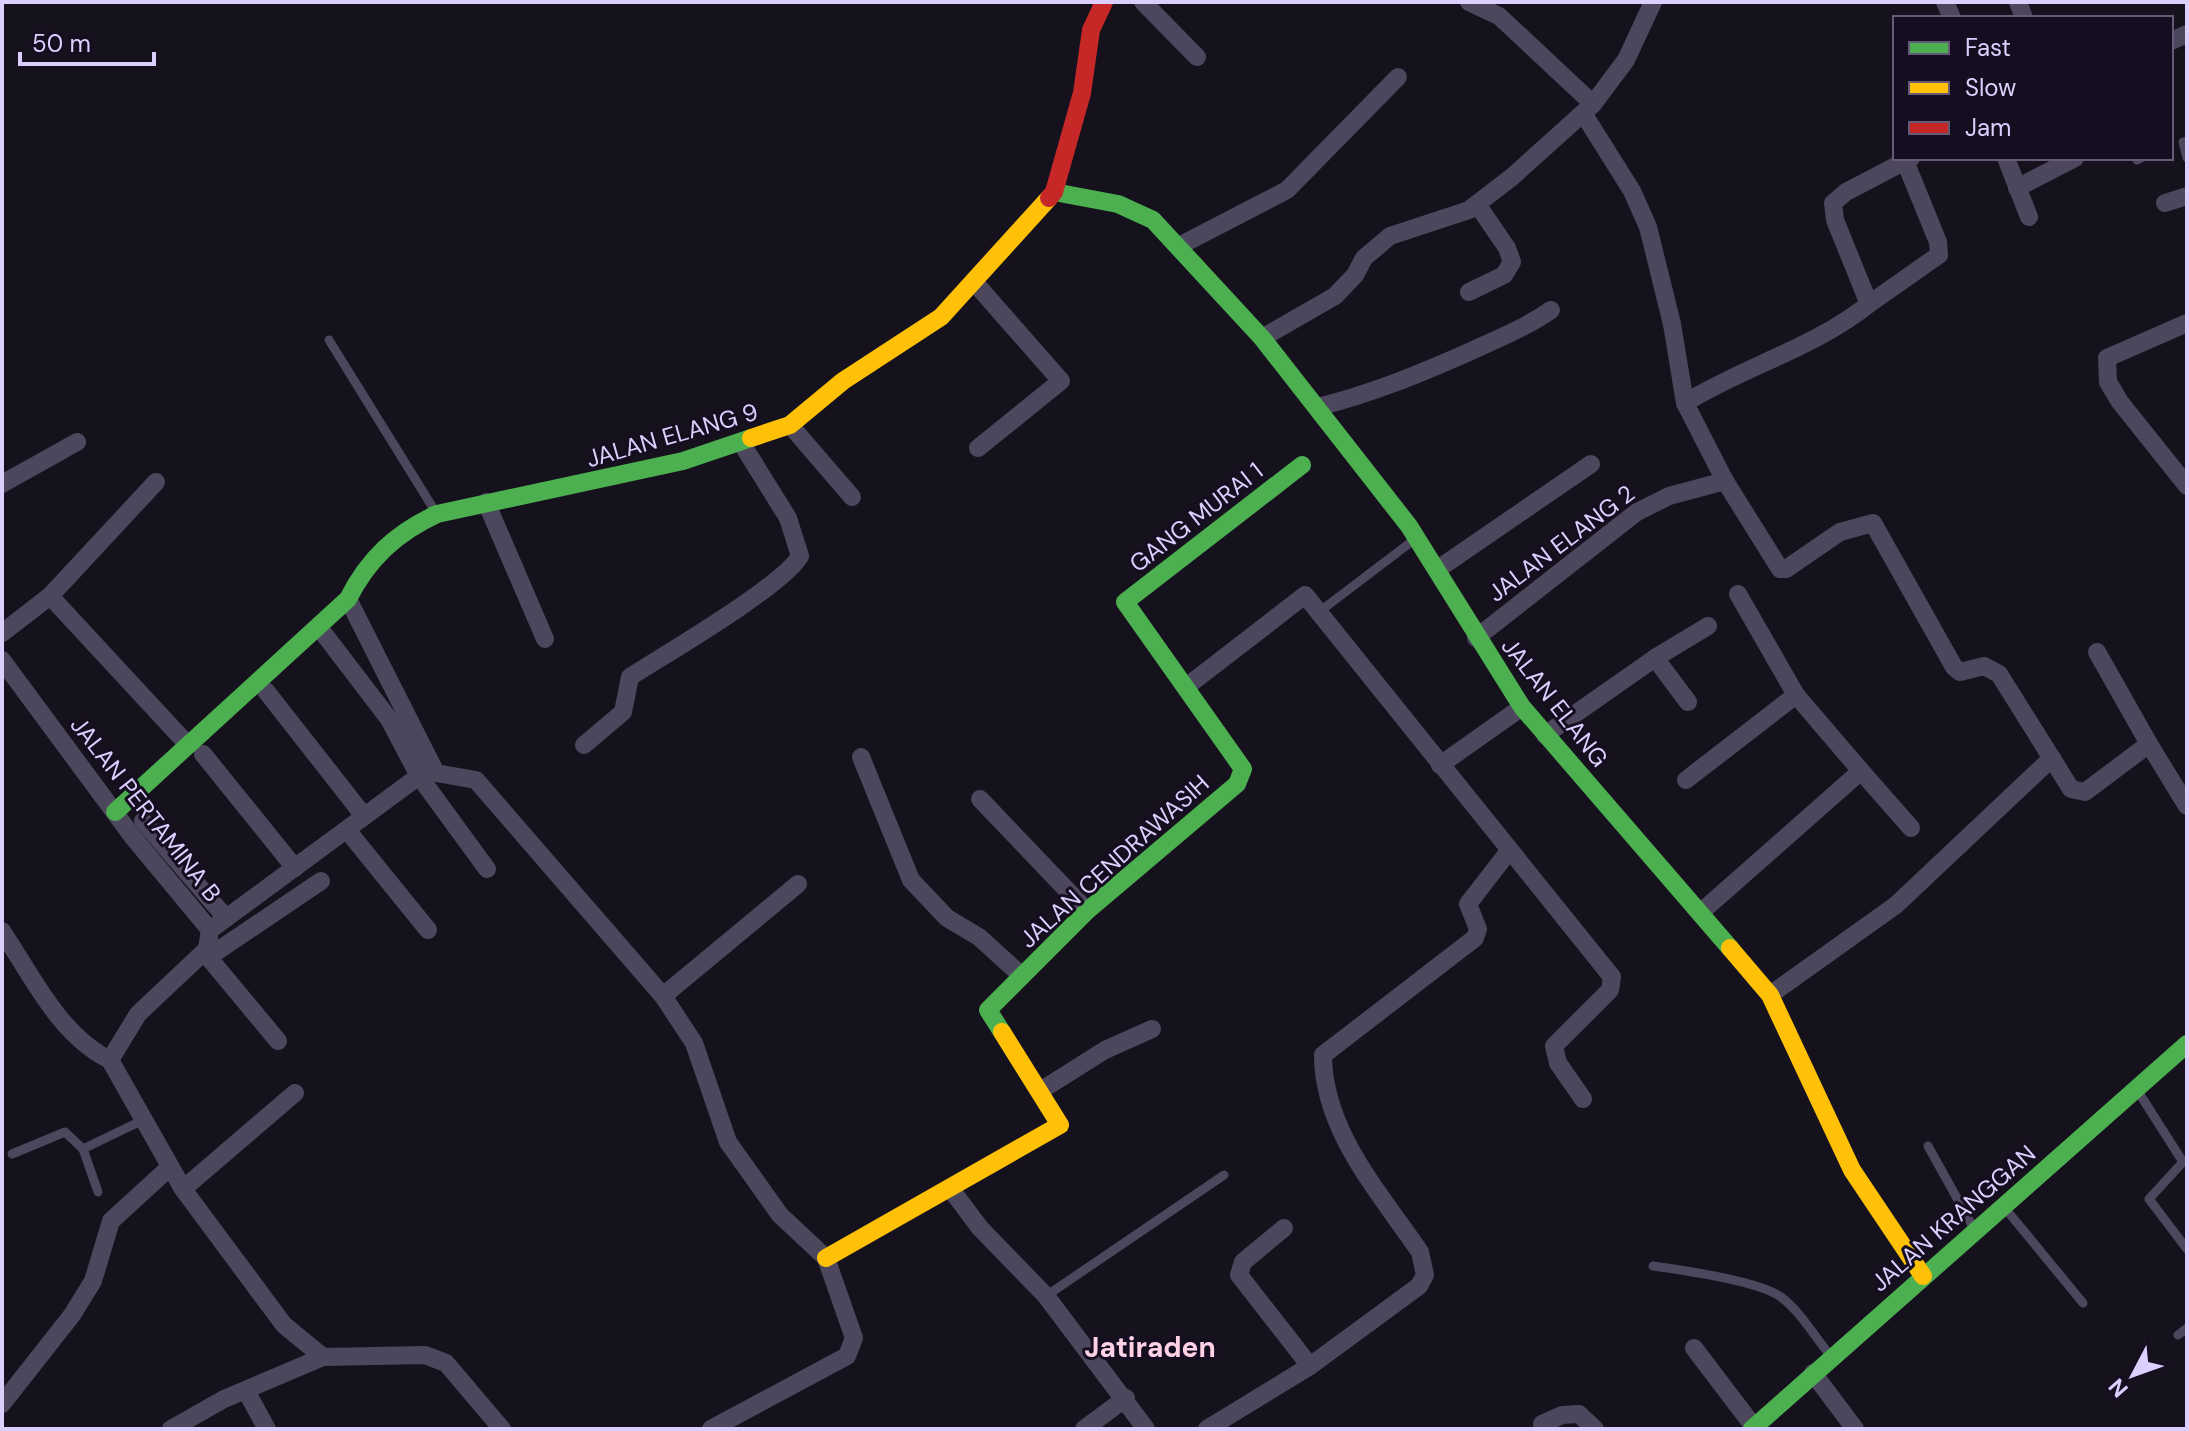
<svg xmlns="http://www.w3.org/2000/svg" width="2189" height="1431" viewBox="0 0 2189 1431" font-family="'DM Sans',sans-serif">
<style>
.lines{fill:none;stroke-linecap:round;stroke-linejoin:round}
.lane{stroke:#4c475d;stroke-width:9}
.street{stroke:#4c475d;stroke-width:18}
.fast{stroke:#4caf50;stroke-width:18}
.slow{stroke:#ffc107;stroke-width:18}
.jam{stroke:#c62828;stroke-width:18}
.labels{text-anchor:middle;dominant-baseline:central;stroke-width:6;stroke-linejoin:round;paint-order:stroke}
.street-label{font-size:24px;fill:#ddcffd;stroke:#150e21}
.quarter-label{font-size:28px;font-weight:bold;fill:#fed1e5;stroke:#150e21}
</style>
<rect width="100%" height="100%" fill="#16121d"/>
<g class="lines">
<g class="lane">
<path d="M2187,141l-4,1 4,16"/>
<path d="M2137,160l4,-2"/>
<path d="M329,340l106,171"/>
<path d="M1319,612l96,-73"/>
<path d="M2139,1093l44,69 -34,37 38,50"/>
<path d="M1928,1146l45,81"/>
<path d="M83,1149l15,43"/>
<path d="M12,1154l53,-22 18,17 60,-29"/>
<path d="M2004,1207l79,96"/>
<path d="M1653,1266c29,4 106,15 128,31 19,14 34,40 49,58"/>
<path d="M1046,1296l178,-121"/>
<path d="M2178,1335l9,-7"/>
</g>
<g class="street">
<path d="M1143,2l54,55"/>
<path d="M1469,2l30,14 94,88"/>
<path d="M1945,2l7,16"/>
<path d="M2018,2l6,16"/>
<path d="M2171,41l16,-7"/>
<path d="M1583,113l49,78 16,36 24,97 13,79 40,78 55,88h6l54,-37 33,-9 81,144 6,5 24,-6 15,8 72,115 14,3 64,-48 38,62"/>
<path d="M2006,158l23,59"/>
<path d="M2017,188l58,-30"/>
<path d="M2165,203l22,-7"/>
<path d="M1179,246l108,-56 111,-113"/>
<path d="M975,283l86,98 -83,67"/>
<path d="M1469,292l35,-17 8,-13 -5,-14 -30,-44"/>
<path d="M1869,304l70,-49 -1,-13 -33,-81"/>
<path d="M2187,323l-80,35 1,24 12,20 67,84"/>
<path d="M1262,338l73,-42 20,-21 9,-17 26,-22 79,-26 43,-33 81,-73 33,-44 27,-58"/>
<path d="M1685,403c60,-37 129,-55 184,-99l-34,-84 -2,-17 13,-11 65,-34"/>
<path d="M1318,407c55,-14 99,-32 151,-55 28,-13 56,-24 82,-42"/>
<path d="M790,425l62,72"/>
<path d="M2,484l75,-42"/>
<path d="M486,502l59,137"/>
<path d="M1438,569l153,-105"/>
<path d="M50,596l138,149"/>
<path d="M348,599l88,174 40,7 187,216 31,47 34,99 52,73 46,43 28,80 -7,18 -136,73"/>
<path d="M2,633l48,-37 106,-114"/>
<path d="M324,634l65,85 30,57 68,93"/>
<path d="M1476,638l161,-126 32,-16 56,-15"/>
<path d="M2097,652l52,92"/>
<path d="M1655,658l33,44"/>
<path d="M2,660l130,176 78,94 -3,19 -69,65 -28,46 73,129 101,136 39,32 102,-2 21,8 56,66"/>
<path d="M1186,687l119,-92 307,382 -2,13 -56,56 4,17 25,36"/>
<path d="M266,691l98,125"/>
<path d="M1545,735l110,-77 53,-32"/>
<path d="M584,745l39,-33 7,-35c34,-22 153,-91 170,-121l-12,-38 -46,-74"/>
<path d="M203,754l92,114"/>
<path d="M861,757l50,123 36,38 32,19 43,39"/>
<path d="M1440,765l82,-58"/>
<path d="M1861,771l50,57"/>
<path d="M1686,780l110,-85"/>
<path d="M980,799l107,112"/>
<path d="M143,821l83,97"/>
<path d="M347,830l81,100"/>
<path d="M1700,913l161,-142 -65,-76 -58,-101"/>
<path d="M210,930l209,-154"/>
<path d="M2,931c30,45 58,105 108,129"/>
<path d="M207,949l9,3 105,-71"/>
<path d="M204,952l74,89"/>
<path d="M1770,995l126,-90 156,-147"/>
<path d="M663,996l135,-112"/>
<path d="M1040,1091l65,-41 47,-21"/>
<path d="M950,1188l30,40 66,68 100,133"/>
<path d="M183,1189l112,-96"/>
<path d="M1284,1228l-41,34 -4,13 71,91"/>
<path d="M1694,1348l60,79"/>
<path d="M1813,1373l42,56"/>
<path d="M246,1391l21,38"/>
<path d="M2,1404l70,-89 21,-34 18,-60 59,-54"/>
<path d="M1542,1424l20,-9 17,-1 16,15"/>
<path d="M171,1429l53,-30 99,-42"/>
<path d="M1084,1429l42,-31"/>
<path d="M1207,1429l103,-63 109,-80 6,-11 -5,-23c-41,-60 -97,-122 -97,-197l152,-117 3,-9 -10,-25 41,-53"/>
</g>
<g class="fast">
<path d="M1054,192l64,12 35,16 109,118 147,188 113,181 208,241"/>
<path d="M115,812l233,-213c20,-40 48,-66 89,-85l246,-53 68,-23"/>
<path d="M1002,1032l-14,-22 99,-99 150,-127 6,-15 -118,-167 177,-137"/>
<path d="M1752,1429l435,-385"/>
</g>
<g class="slow">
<path d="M751,438l39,-13 53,-44 98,-64 108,-119"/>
<path d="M1730,948l40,47 82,175 71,106"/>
<path d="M826,1258l234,-133 -58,-93"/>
</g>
<path class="jam" d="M1049,198l5,-6 28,-99 9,-63 13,-28"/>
</g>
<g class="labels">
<g class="street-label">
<text transform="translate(672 435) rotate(-16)">JALAN ELANG 9</text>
<text transform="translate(1196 517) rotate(-38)">GANG MURAI 1</text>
<text transform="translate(1561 543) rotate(-37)">JALAN ELANG 2</text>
<text transform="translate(1555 702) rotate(52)">JALAN ELANG</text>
<text transform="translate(146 809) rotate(52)">JALAN PERTAMINA B</text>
<text transform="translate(1114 861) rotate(-42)">JALAN CENDRAWASIH</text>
<text transform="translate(1953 1218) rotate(-41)">JALAN KRANGGAN</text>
</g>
<g class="quarter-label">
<text x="1150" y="1347">Jatiraden</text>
</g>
</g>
<rect width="2189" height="1431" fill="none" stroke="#ddcffd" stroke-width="8"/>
<rect x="1893" y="16" width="280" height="144" fill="#150e21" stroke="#655b79" stroke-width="2"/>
<rect x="1909" y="42" width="40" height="12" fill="#4caf50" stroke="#655b79" stroke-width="2"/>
<text x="1965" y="56" font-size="24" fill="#ddcffd">Fast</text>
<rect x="1909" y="82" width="40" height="12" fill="#ffc107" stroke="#655b79" stroke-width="2"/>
<text x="1965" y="96" font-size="24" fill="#ddcffd">Slow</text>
<rect x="1909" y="122" width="40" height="12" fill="#c62828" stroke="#655b79" stroke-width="2"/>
<text x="1965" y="136" font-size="24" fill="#ddcffd">Jam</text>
<g transform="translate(2133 1375) rotate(229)" stroke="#150e21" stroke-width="6" paint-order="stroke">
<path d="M0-6L14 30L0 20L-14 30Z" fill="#ddcffd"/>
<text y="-12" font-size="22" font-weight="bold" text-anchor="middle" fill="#ddcffd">N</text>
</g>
<path d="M20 52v12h134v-12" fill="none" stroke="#ddcffd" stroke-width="4"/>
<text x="32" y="52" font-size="24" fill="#ddcffd" stroke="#150e21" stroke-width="6" paint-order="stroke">50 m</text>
</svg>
